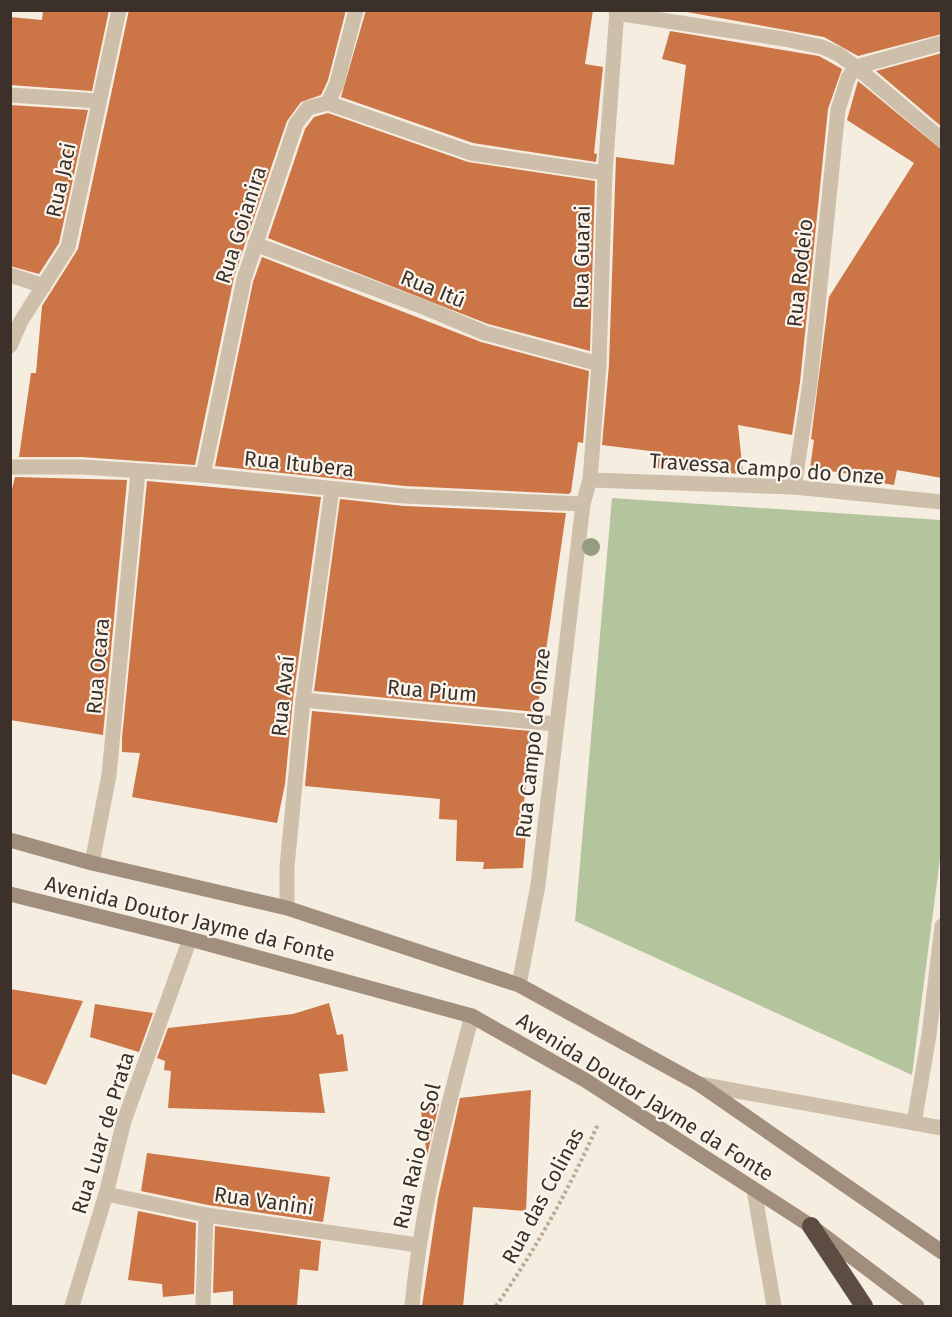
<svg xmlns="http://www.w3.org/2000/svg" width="952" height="1317" viewBox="0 0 952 1317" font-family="'Fira Sans',sans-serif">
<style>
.green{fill:#b4c59e}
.building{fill:#cc7546}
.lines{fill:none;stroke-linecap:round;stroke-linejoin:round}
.path{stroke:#baa995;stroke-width:4;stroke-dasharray:3 3;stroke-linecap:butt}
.street{stroke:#cebfab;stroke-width:15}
.secondary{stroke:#a28e7c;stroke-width:15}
.highway{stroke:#5d4c41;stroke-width:18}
.tree{fill:#949d7d}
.labels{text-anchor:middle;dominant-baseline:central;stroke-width:4.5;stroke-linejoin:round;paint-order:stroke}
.street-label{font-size:21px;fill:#3b312a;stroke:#fbf6ed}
</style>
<rect width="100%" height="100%" fill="#f5ede0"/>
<path class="green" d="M612,498l329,22 1,323 -30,232 -337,-154z"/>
<g class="building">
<path d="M43,10h66l-17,81 -82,-6v-68l32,3z"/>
<path d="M129,10h217l-18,70 -7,15 -20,7 -14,19 -41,120 -12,36 -39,188 -113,-8h-63l12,-84h5l6,-67 36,-57z"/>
<path d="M366,10h227l-8,54 18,3 -9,86 3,1 -1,8 -123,-19 -132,-46z"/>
<path d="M676,10h266v24l-84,22 -34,-19z"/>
<path d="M670,31l149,25 23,13 -14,40 -28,273 -8,53 -54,-10 5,49 -88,-6 3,-16 -56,-7 7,-80 7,-208 58,8 12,-100 -24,-6z"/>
<path d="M942,53v74l-66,-56z"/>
<path d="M858,81l84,69v328l-45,-8 -3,15 -39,-6 1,-4 -46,-7 4,-28 -3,-1 18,-142 85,-134 -67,-43z"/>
<path d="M10,105l78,5 -29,133 -20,31 -29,-8z"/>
<path d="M328,113l140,49 127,19 -5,170 -102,-27 -220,-86 37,-109 9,-12z"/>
<path d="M262,257l219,85 108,29 -6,72 -5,-1 -7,50 -2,2 -164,-8 -190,-20 38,-184z"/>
<path d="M15,477l112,3 -24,255 -93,-15v-223z"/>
<path d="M147,481l174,16 -28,202 -8,85 -8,39 -145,-26 8,-44 -18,-1v-14z"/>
<path d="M340,499l64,7 162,7 -29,199 -223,-21z"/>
<path d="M312,711l219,20 -10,103 5,1 -3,33 -40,1 1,-7 -28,-1 1,-41 -18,-1 1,-20 -135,-13z"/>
<path d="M10,989l73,12 -37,84 -36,-12z"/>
<path d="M329,1003l8,32 6,-1 5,37 -29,3 6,39 -157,-5 3,-37 -7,-1 1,-9 -8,-3 11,-30 125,-14z"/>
<path d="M95,1004l58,9 -14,39 -49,-15z"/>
<path d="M531,1090l-5,121 -53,-4 -10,99h-41l16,-108 22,-100z"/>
<path d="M420,1104h19l-12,52z"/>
<path d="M147,1153l183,24 -7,45 -115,-17 -67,-14z"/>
<path d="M138,1211l58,12 -2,71 -31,3 -1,-13 -34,-4z"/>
<path d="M215,1226l106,15 -3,30 -18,-2 -3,37h-64v-15l-20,2z"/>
</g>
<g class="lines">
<path class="path" d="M496,1306c40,-57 74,-118 102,-182"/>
<g class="street">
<path d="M616,13l168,26 38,8 16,7 18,13 86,73"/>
<path d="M856,67l86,-24"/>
<path d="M10,95l89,6"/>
<path d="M328,103l143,50 134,20"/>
<path d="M255,244l171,64 59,25 114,31"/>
<path d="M10,275l34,11"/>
<path d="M10,346l11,-25 47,-74 51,-237"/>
<path d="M10,467h72l121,8 201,21 179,8"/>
<path d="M203,475l41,-196 52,-155 12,-16 20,-5 9,-20 19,-73"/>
<path d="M590,480l204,7 148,15"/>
<path d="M794,487l16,-104 28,-273 10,-32 8,-11"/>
<path d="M303,700l253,24"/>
<path d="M92,863l17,-88 29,-303"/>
<path d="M287,908v-41l16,-167 29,-211"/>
<path d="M519,985l19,-100 45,-381 7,-24 9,-116 6,-191 12,-163"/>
<path d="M699,1084l243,44"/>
<path d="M914,1123l15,-88 13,-109"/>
<path d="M754,1190l20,116"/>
<path d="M106,1194l100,21 212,30"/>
<path d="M72,1306l34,-112 18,-73 66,-182"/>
<path d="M203,1306l3,-91"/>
<path d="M412,1306c9,-98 34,-194 60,-290"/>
</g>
<g class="secondary">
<path d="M10,840l82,23 195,45 232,77 180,99 243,168"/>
<path d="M10,894l180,45 282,77 113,64 226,146 106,80"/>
</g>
<path class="highway" d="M811,1226l53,80"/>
</g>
<circle class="tree" cx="591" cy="547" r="9"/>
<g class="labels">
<g class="street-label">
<text transform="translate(61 180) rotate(-78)">Rua Jaci</text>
<text transform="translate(241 225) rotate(-72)">Rua Goianira</text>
<text transform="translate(582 257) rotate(-89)">Rua Guarai</text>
<text transform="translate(800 273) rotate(-84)">Rua Rodeio</text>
<text transform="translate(433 289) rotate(22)">Rua Itú</text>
<text transform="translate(299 464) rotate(6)">Rua Itubera</text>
<text transform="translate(767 469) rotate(4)">Travessa Campo do Onze</text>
<text transform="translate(98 666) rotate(-85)">Rua Ocara</text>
<text transform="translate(432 691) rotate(5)">Rua Pium</text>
<text transform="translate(283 696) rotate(-84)">Rua Avaí</text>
<text transform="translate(533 743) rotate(-84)">Rua Campo do Onze</text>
<text transform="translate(190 919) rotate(14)">Avenida Doutor Jayme da Fonte</text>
<text transform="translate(645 1097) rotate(32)">Avenida Doutor Jayme da Fonte</text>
<text transform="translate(103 1133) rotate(-73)">Rua Luar de Prata</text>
<text transform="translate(417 1156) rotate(-77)">Rua Raio de Sol</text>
<text transform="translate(543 1196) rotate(-62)">Rua das Colinas</text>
<text transform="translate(264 1201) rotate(8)">Rua Vanini</text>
</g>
</g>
<rect width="952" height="1317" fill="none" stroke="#3b312a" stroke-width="24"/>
</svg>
